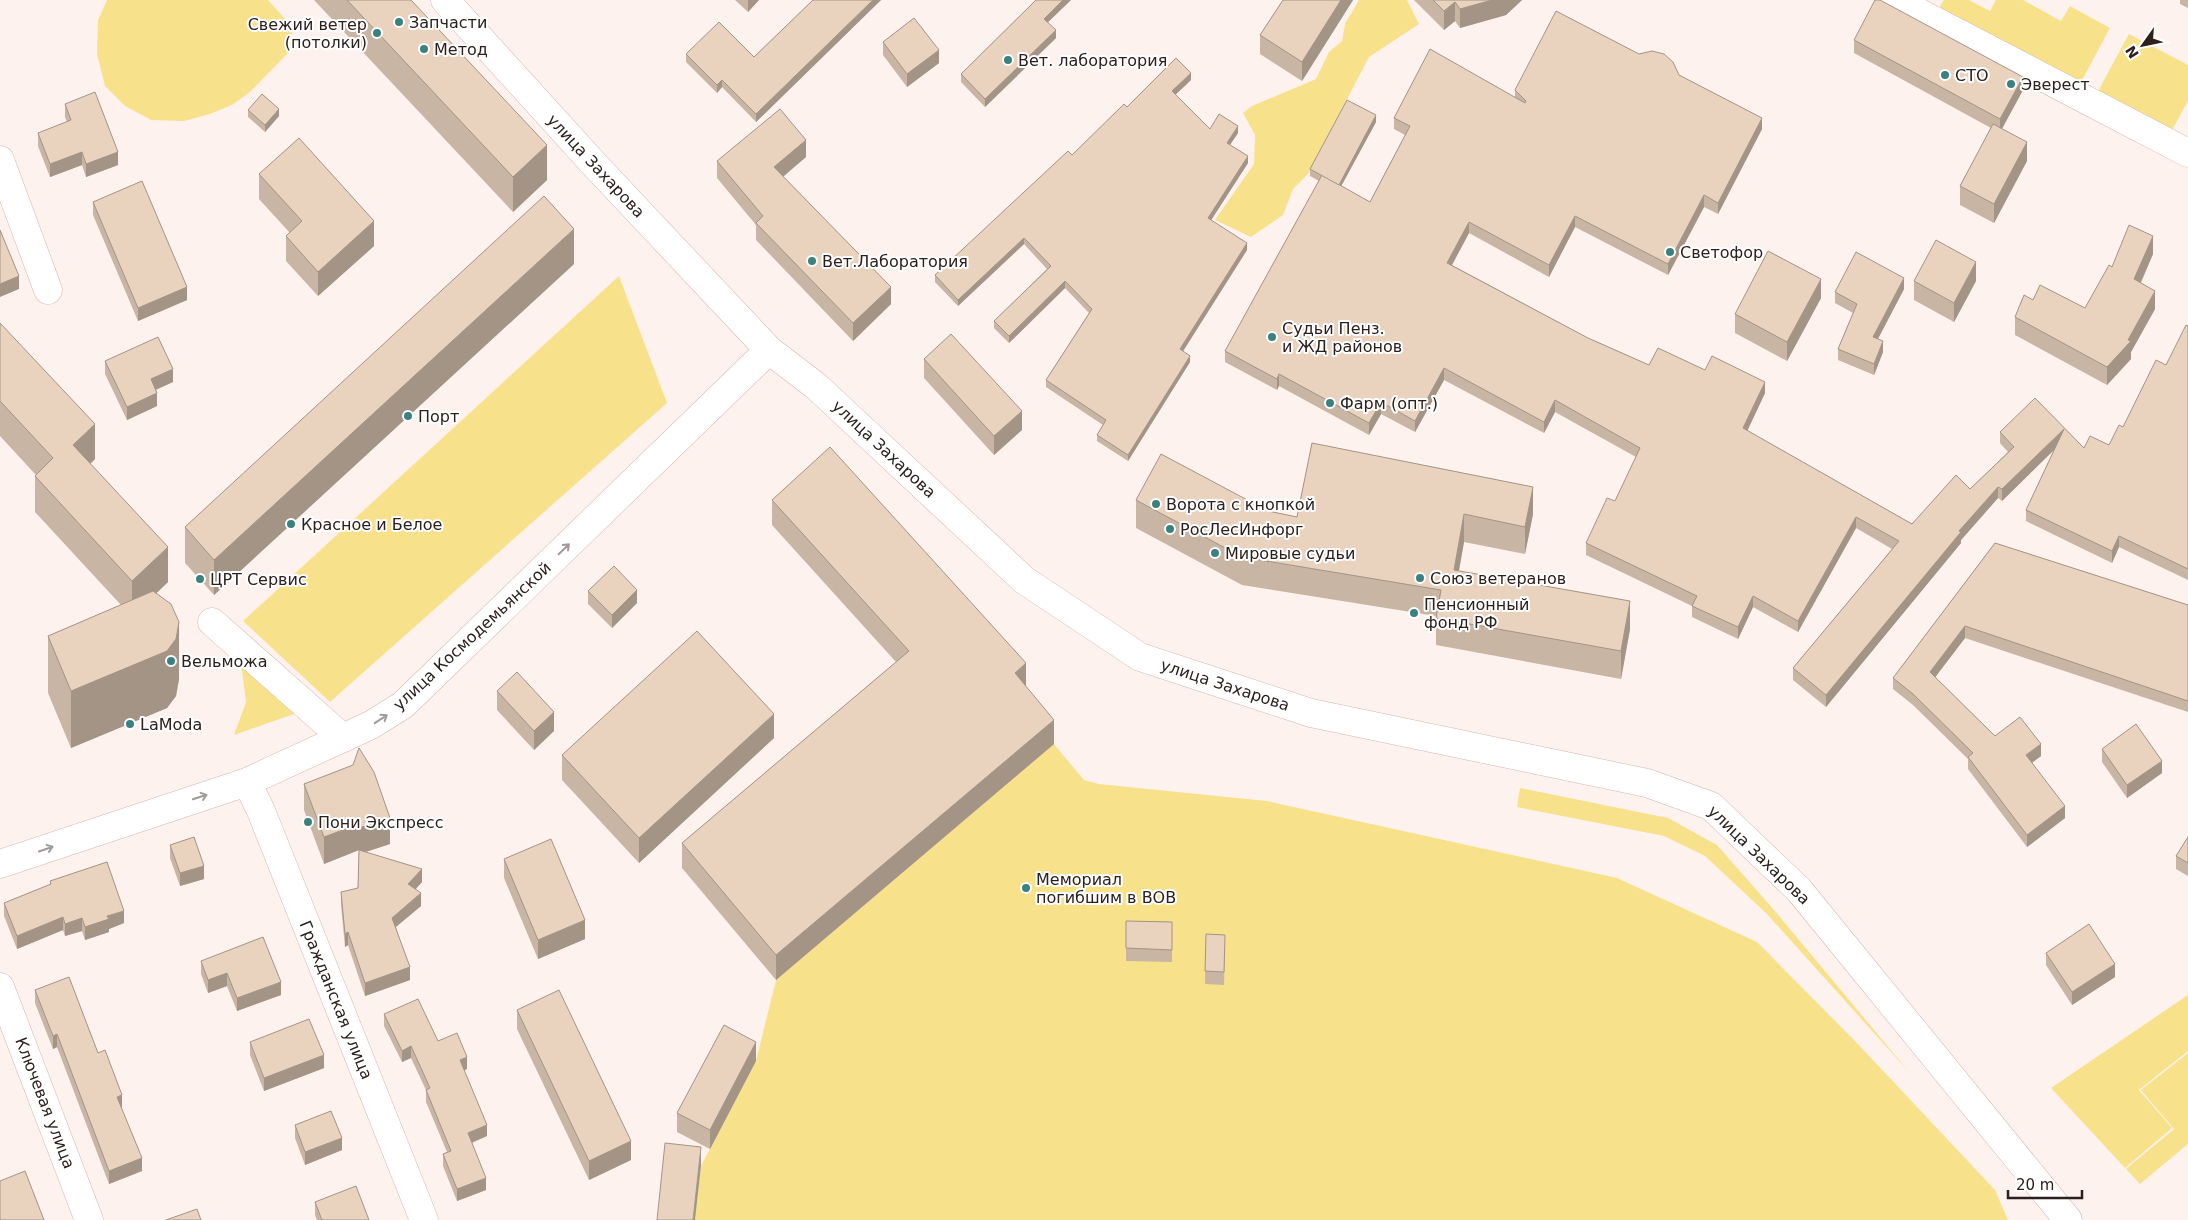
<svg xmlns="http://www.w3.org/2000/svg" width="2188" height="1220" viewBox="0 0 2188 1220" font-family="'DejaVu Sans',sans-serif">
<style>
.green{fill:#f7e28b}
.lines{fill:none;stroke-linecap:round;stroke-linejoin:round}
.minor-casing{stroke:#d5b6af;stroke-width:29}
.major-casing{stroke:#d5b6af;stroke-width:29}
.minor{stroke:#fff;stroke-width:28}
.major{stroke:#fff;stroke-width:28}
.wall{fill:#c8b5a4}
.shaded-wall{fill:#a39486}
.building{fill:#e9d3bf;stroke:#a39486}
.oneway{stroke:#a09b9a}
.poi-dot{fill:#3a827e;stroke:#fff;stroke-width:2}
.labels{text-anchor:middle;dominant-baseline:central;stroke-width:4;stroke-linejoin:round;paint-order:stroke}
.poi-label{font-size:16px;fill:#2b201e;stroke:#fff;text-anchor:start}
.street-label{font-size:16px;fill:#2b201e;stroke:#fff}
</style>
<rect width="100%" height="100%" fill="#fef2ee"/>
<g class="green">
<path d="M107,0h161l19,21 5,10 -3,21 -39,40 -18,13 -22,9 -26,7 -33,-1 -26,-14 -20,-20 -8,-32 1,-34z"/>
<path d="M1359,0h48l12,24 -50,33 -61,117 -15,15 -10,26 -32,22 -36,-17 39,-56 1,-29 -12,-22 9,-7 64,-27 13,-27 13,-11 3,-17z"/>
<path d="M1944,0h25l21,11 6,-11h27l38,21 9,-15 40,22 -30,56 -141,-76z"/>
<path d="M2129,34l59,31v36l-16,29 -74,-39z"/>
<path d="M619,276l48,127 -337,299 -87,-81z"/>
<path d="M241,663l56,50 -63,22 12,-33z"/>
<path d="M1054,744l30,36 15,4 168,17 350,77 140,64 99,100 139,148 13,30h-1313l6,-54 55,-105 20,-81z"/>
<path d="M1520,788l148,30 49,27 57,65 136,163 -143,-159 -62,-58 -41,-20 -147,-29z"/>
<path d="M2188,995v56l-49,39 33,38 -47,40 -74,-80z"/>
<path d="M2188,1053v91l-48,40 -14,-15 48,-40 -33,-39z"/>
</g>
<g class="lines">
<g class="minor-casing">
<g id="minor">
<path d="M1895,0l293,153"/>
<path d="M0,160l48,130"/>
<path d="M212,622l131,116"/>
<path d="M247,782l14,29 163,409"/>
<path d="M0,987l89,233"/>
</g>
</g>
<g class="major-casing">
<g id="major">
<path d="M445,0l148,163 176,187 47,36 208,194 116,77 171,56 336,70 64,23 88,84 269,330"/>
<path d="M0,864l247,-82 124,-57 32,-20 366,-355"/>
</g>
</g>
<use href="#minor" class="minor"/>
<use href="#major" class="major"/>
</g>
<g class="wall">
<path d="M314,0h97l136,180 -34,32z"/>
<path d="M735,0h24l-11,12z"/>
<path d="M813,0h68l-125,122 -34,-35 -5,6 -31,-31v-8l68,3z"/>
<path d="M1036,0h35l-23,22 8,16 -71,69 -24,-25v-8z"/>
<path d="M1283,0h70l-51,81 -42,-27v-19z"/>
<path d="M1414,0h108l-16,15 -46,13 -5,-7 -11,9z"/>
<path d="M2180,0h8v8l-8,-4z"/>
<path d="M1854,40l169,50 -21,39 25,32 -33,62 -34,-18v-19l31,-58 -137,-75z"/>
<path d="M883,42l56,21 -32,24 -24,-32z"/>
<path d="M1679,75l83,54 -44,85 -14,-7 -36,68 -93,-48 -26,50 -80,-44 -17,32 136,73 61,27 56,5 60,23 -18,38 165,93 58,-35 38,-37 -8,-9v-11l84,16 25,-3 14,-18 43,-62 22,-39v254l-69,-33 -7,16 -86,-42v-11l28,-60 -52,51 -4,-3 -37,42v3l-135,164 -33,-27v-12l99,-119 -36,-21 -58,104 -45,-25 -15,32 -46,-22v-11l-106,-51v-12l29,-42 21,-44 -81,-45 -11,21 -100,-53 -29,52 -34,-18 -12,21 -90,-49 -2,4 -52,-28v-11l94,-170 -9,-5v-7l66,-47 -35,64 29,16 35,-67 -11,-6v-11l121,-21v-7z"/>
<path d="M1191,80l-16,15 35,34 28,4 -8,12 18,18 -37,57 36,30 -64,101 7,11 -62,99 -31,-20v-6l6,-10 -57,-38v-7l43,-67 -24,-25 -56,55 -15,-15v-7l53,-52 -23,-25 -66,62 -23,-24v-7l192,-168z"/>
<path d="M65,104l53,61 -32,12 -4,-12 -32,12 -12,-31v-13l29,-11 -2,-5z"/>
<path d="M248,110l31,6 -14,16 -17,-15z"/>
<path d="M806,157l-23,20 108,127 -38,37 -97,-101v-15l-39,-47v-17z"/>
<path d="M259,174l115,72 -56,50 -32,-35v-25l4,-3 -31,-34z"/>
<path d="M93,202l94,98 -49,21 -45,-106z"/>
<path d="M2153,254l-12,29 14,26 -24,43v7l-24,26 -92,-50v-18l18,-17 52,8 27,-41z"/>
<path d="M574,264l-360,331 -29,-32v-36z"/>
<path d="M1914,281h62l-22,41 -40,-22z"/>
<path d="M1904,289l-26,50 5,13 -9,23 -36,-15v-11l15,-36 -18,-10v-11z"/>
<path d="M1821,298l-34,63 -52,-28v-19z"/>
<path d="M0,323l95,136 -5,5 78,118 -12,11 23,86 -3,17 -9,12 -96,40 -23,-55v-57l73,-31 -86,-93v-36l1,-1 -36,-39z"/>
<path d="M924,359l98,71 -28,25 -70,-77z"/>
<path d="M105,361l68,21 -18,8 2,16 -30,14 -22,-46z"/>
<path d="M1312,443l221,71 -8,40 -61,-12 -5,29 171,58 -9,50 -185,-34v-29l-194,-31 -106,-57v-28l132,11 29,6z"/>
<path d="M772,500l254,186 28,58 -278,236 -94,-112v-25l214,-181 -124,-137z"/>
<path d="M1995,543l193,62v107l-223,-74 -30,39 60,59 46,20 -9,7 33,55 -38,29 -59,-78v-10l-55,-54 -20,-16v-11z"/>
<path d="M588,591l49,12 -25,25 -24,-24z"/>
<path d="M497,691l57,40 -20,19 -37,-40z"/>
<path d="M774,738l-135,125 -77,-83v-25z"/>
<path d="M2102,749l60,24 -35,25 -25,-36z"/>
<path d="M304,784l86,60 -24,8 56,30 -6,7 5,17 -25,21 14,53 -45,16 -17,-51 -3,2 -4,-42v-13l17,-4 1,-38 -35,14 -20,-54z"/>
<path d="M2188,837v39l-12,-7v-13z"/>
<path d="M170,845l34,34 -24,7 -10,-28z"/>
<path d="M504,859l81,80 -47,20 -34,-81z"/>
<path d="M50,881l74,42 -15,6v3l-24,8 -3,-9 -17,5 -2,-6 -46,19 -13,-33v-13l46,-18z"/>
<path d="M1126,921l46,1v40l-46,-1z"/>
<path d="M1206,934l19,14 -1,37 -19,-1z"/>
<path d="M2046,953l69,24 -43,28 -26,-40z"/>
<path d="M201,961l80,34 -44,16 -10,-25 -19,7 -7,-19z"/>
<path d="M35,990l63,63 24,55h-1l21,63 -33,13 -52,-137 -4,2 -18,-46z"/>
<path d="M517,1010l114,150 -42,20 -72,-151z"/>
<path d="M384,1014l54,27 29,28 -3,1 23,66 -15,7 14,47 -29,11 -14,-35v-12l4,-2 -21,-50v-12l-15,-32 -9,4 -18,-36z"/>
<path d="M250,1042l74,26 -60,23 -14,-36z"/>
<path d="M756,1061l-46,88 -33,-17v-19z"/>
<path d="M295,1125l47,25 -37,15 -10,-27z"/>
<path d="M315,1202l54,18h-52l-2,-5z"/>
</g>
<g class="shaded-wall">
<path d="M748,0h11l-11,12z"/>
<path d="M873,0h8l-125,122v-8z"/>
<path d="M1063,0h8l-27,26v-7z"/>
<path d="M1341,0h12l-51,81v-19z"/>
<path d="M1492,0h30l-16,15 -46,13v-19z"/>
<path d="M1455,2v19l-11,9v-19z"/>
<path d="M1056,30v8l-71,69v-8z"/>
<path d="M939,50v13l-32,24v-13z"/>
<path d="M1191,73v7l-19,18v-7z"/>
<path d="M2023,77v13l-23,42v-13z"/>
<path d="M722,80v7l-5,6v-8z"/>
<path d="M279,109v7l-14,16v-7z"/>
<path d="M1376,115v7l-38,70v-6z"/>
<path d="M1762,118v11l-44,85v-11z"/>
<path d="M1238,126v7l-11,16v-6z"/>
<path d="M806,140v17l-32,27v-17z"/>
<path d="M2027,142v19l-33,62v-19z"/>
<path d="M547,145v35l-34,32v-35z"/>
<path d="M82,152v13l-32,12v-13z"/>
<path d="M118,152v13l-32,12v-13z"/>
<path d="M1248,156v7l-40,62v-7z"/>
<path d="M1704,195v12l-36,68v-11z"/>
<path d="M1575,216v11l-26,50v-12z"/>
<path d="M374,221v25l-56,50v-24z"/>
<path d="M1469,222v11l-22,41v-11z"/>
<path d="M574,229v35l-360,331v-35z"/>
<path d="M2153,236v18l-19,43v-18z"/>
<path d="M1024,238v6l-66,62v-6z"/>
<path d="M1247,243v7l-67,106v-7z"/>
<path d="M1976,262v19l-22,41v-19z"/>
<path d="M19,276v13l-19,8v-13z"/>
<path d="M1904,278v11l-31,59v-11z"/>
<path d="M1821,279v19l-34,63v-19z"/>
<path d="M1065,281v7l-56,55v-7z"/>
<path d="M187,287v13l-49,21v-13z"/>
<path d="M891,287v17l-38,37v-18z"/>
<path d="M2155,291v18l-24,43v7l-24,26v-18l21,-27z"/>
<path d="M1883,341v11l-9,23v-11z"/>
<path d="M1190,356v6l-62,99v-6z"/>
<path d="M1444,368v12l-29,52v-11z"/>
<path d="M173,369v13l-22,10v-13z"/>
<path d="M1279,374v12l-2,4v-11z"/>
<path d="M1765,382v11l-22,47v-12z"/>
<path d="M157,393v13l-30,14v-13z"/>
<path d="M1555,400v12l-11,21v-11z"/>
<path d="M1381,402v12l-12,21v-12z"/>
<path d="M1022,411v19l-28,25v-19z"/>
<path d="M95,424v35l-22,22v-36z"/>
<path d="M2064,429v11l-62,61v-12z"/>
<path d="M1533,487v27l-8,40v-27z"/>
<path d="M1998,487v11l-37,42v3l-135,164v-12l133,-164z"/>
<path d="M1464,514v28l-10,55v-27z"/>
<path d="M1856,517v11l-58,104v-11z"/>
<path d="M2119,536v11l-7,16v-12z"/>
<path d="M168,547v35l-36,35v-36z"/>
<path d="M637,590v13l-25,25v-13z"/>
<path d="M1753,596v11l-15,32v-12z"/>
<path d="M1630,601v28l-9,50v-28z"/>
<path d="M179,622v57l-3,17 -9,12 -96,40v-57z"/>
<path d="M1965,626v12l-35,46v-12z"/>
<path d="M1026,663v25l-11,-15z"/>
<path d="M554,712v19l-20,19v-19z"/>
<path d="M774,714v24l-135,125v-25z"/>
<path d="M1054,720v24l-278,236v-25z"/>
<path d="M2041,744v12l-15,11v-12z"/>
<path d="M2162,761v12l-35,25v-13z"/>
<path d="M2065,806v12l-38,29v-12z"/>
<path d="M390,818v26l-31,10v-4l-35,14v-27l35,-13z"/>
<path d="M204,866v13l-24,7v-13z"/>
<path d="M422,869v13l-14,15v-13z"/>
<path d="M421,893v13l-29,24v-12z"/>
<path d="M124,911v12l-15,6v3l-24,8v-13l22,-11z"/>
<path d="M63,917v13l-46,19v-13z"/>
<path d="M82,918v13l-17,5v-12z"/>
<path d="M585,920v19l-47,20v-19z"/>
<path d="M348,932v13l-3,2v-13z"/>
<path d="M2115,964v13l-43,28v-13z"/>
<path d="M410,967v13l-45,16v-13z"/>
<path d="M227,973v13l-19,7v-13z"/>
<path d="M281,982v13l-44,16v-13z"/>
<path d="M57,1034v13l-4,2v-13z"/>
<path d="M756,1042v19l-46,88v-19z"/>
<path d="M411,1046v12l-9,4v-11z"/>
<path d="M324,1055v13l-60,23v-13z"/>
<path d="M467,1057v12l-7,3v-12z"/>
<path d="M122,1095v13l-5,2v-13z"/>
<path d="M487,1125v11l-19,8v-11z"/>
<path d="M342,1138v12l-37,15v-13z"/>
<path d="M631,1141v19l-42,20v-19z"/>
<path d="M701,1147v19l-6,54h-2z"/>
<path d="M142,1158v13l-33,13v-13z"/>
<path d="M486,1178v12l-29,11v-12z"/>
</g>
<g class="building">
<path d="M347,0h64l136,145 -34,32z"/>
<path d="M813,0h60l-117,114 -34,-34 -5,5 -31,-31 33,-32 35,35z"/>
<path d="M1036,0h27l-19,19 12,11 -71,69 -24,-25z"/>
<path d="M1283,0h58l-39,62 -42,-27z"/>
<path d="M1433,0h59l-32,9 -5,-7 -11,9z"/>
<path d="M1875,0h5l143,77 -23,42 -146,-79z"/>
<path d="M1556,11l83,43 13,-3 12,3 9,8 6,13 83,43 -44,85 -14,-8 -36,69 -93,-48 -26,49 -80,-43 -22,41 141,75 61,27 9,-17 47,22 7,-14 53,26 -22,46 169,96 44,-49 14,14 44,-42 -14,-15 35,-34 49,50 6,-12 19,9 10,-20 4,2 33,-67 10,5 20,-40 2,1v243l-69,-33 -7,15 -86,-41 38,-81 -62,60 -4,-2 -39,44 2,1 -135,163 -33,-27 106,-127 -43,-24 -58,104 -45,-25 -15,31 -46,-21 5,-10 -111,-53 21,-45 8,3 25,-53 -85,-48 -11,22 -100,-54 -29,53 -34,-19 -12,21 -90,-49 -2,5 -52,-28 97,-176 48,27 40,-76 -16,-8 36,-69 95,54 1,-2 -11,-11z"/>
<path d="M914,18l25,32 -32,24 -24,-32z"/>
<path d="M1176,58l15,15 -19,18 38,38 9,-15 19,12 -11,17 21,13 -40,62 39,25 -67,106 10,7 -62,99 -31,-20 9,-15 -60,-40 46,-71 -27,-28 -56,55 -15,-15 57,-55 -27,-28 -66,62 -23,-25 133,-124 4,4 52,-51 3,3z"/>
<path d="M95,92l23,60 -32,12 -4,-12 -32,12 -12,-31 33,-13 -6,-16z"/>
<path d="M262,94l17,15 -14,16 -17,-15z"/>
<path d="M1347,100l29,15 -37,70 -29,-16z"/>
<path d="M780,109l26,31 -32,27 117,120 -38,36 -97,-100 7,-7 -46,-55z"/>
<path d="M1993,124l34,18 -33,62 -34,-18z"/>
<path d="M299,138l75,83 -56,51 -32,-36 16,-15 -43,-47z"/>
<path d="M142,181l45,106 -49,21 -45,-106z"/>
<path d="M544,196l30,33 -360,331 -29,-33z"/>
<path d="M2129,225l24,11 -19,43 21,12 -27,49 3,1 -24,26 -92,-50 9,-22 9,5 7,-15 45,23 24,-43 3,2z"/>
<path d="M0,230l19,46 -19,8z"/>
<path d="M1936,240l40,22 -22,41 -40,-22z"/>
<path d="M1768,251l53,28 -34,63 -52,-28z"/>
<path d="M1856,252l48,26 -31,59 10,4 -9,23 -36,-15 19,-45 -22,-12z"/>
<path d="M0,323l95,101 -22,21 95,102 -36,34 -97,-105 18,-18 -53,-57z"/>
<path d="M951,334l71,77 -28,25 -70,-77z"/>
<path d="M158,337l15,32 -22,10 6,14 -30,14 -22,-46z"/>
<path d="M1312,443l221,44 -8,40 -61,-13 -10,56 176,31 -9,50 -185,-33 5,-28 -199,-33 -106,-57 25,-46 107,57 29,6z"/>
<path d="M830,447l196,216 -11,10 39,47 -278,235 -94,-112 227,-192 -137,-151z"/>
<path d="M1995,543l193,62v96l-223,-75 -35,46 65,64 25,-19 21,27 -15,11 39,51 -38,29 -59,-78 5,-4 -60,-59 -20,-16z"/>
<path d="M614,566l23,24 -25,25 -24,-24z"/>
<path d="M153,591l18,13 8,18 -3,17 -9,12 -96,40 -23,-55z"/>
<path d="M697,631l77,83 -135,124 -77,-83z"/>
<path d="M517,672l37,40 -20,19 -37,-40z"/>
<path d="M2136,724l26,37 -35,24 -25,-36z"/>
<path d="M359,748l15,24 16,46 -31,10v-4l-35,13 -20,-53 49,-19z"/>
<path d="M194,837l10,29 -24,7 -10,-28z"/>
<path d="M2188,837v26l-12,-7z"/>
<path d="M551,839l34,81 -47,20 -34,-81z"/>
<path d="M359,850l63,19 -14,15 13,9 -29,25 18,49 -45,16 -17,-51 -3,2 -4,-42 17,-4z"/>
<path d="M107,862l17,49 -17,5 2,3 -24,8 -3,-9 -17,6 -2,-7 -46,19 -13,-33 47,-19 -1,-3z"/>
<path d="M1126,921l46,1v28l-46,-2z"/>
<path d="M2089,924l26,40 -43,28 -26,-39z"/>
<path d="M1206,934l19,1 -1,37 -19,-1z"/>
<path d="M263,937l18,45 -44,16 -10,-25 -19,7 -7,-19z"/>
<path d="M69,977l29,76 7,-3 17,45 -5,2 25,61 -33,13 -52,-137 -4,2 -18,-46z"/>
<path d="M559,990l72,151 -42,20 -72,-151z"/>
<path d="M418,999l20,42 19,-8 10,24 -7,3 27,65 -19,8 18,45 -29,11 -14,-35 8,-3 -25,-61 4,-2 -19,-42 -9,5 -18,-37z"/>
<path d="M309,1019l15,36 -60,23 -14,-36z"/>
<path d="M724,1025l32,17 -46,88 -33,-17z"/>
<path d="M331,1111l11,27 -37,14 -10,-27z"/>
<path d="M665,1143l36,4 -8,73h-36z"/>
<path d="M25,1171l19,49h-44v-39z"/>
<path d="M356,1186l13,34h-47l-7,-18z"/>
<path d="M197,1209l4,11h-35z"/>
</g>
<defs><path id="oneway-shaft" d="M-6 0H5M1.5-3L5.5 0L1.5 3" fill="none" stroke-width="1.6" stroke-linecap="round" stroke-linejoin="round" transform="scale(1.25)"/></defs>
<g class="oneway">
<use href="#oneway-shaft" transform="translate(564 549) rotate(-44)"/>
<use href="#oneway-shaft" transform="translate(381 719) rotate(-33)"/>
<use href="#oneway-shaft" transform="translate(200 797) rotate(-18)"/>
<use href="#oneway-shaft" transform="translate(46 849) rotate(-19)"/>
</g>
<g class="poi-dot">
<circle cx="399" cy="22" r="5"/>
<circle cx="377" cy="33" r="5"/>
<circle cx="424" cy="49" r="5"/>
<circle cx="1008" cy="60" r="5"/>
<circle cx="1945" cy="75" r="5"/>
<circle cx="2011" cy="84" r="5"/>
<circle cx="1670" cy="252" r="5"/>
<circle cx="812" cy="261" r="5"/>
<circle cx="1272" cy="337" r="5"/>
<circle cx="1330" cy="403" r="5"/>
<circle cx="408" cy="416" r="5"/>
<circle cx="1156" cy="504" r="5"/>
<circle cx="291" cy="524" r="5"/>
<circle cx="1170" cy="529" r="5"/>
<circle cx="1215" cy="553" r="5"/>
<circle cx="1420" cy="578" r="5"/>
<circle cx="200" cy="579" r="5"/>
<circle cx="1414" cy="613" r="5"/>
<circle cx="171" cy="661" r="5"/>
<circle cx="130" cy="724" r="5"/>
<circle cx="308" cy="822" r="5"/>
<circle cx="1026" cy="888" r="5"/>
</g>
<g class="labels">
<g class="poi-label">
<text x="409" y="22">Запчасти</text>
<text x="367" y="24" text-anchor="end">Свежий ветер<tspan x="367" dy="18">(потолки)</tspan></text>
<text x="434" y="49">Метод</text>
<text x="1018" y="60">Вет. лаборатория</text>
<text x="1955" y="75">СТО</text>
<text x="2021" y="84">Эверест</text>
<text x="1680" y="252">Светофор</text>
<text x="822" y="261">Вет.Лаборатория</text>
<text x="1282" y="328">Судьи Пенз.<tspan x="1282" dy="18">и ЖД районов</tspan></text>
<text x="1340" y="403">Фарм (опт.)</text>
<text x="418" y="416">Порт</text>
<text x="1166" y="504">Ворота с кнопкой</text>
<text x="301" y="524">Красное и Белое</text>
<text x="1180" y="529">РосЛесИнфорг</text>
<text x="1225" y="553">Мировые судьи</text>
<text x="1430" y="578">Союз ветеранов</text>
<text x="210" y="579">ЦРТ Сервис</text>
<text x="1424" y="604">Пенсионный<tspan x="1424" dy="18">фонд РФ</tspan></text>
<text x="181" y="661">Вельможа</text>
<text x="140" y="724">LaModa</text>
<text x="318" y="822">Пони Экспресс</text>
<text x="1036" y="879">Мемориал<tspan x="1036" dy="18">погибшим в ВОВ</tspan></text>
</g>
<g class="street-label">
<text transform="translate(596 166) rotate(47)">улица Захарова</text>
<text transform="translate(884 449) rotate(43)">улица Захарова</text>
<text transform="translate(472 636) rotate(-43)">улица Космодемьянской</text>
<text transform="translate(1225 685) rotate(18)">улица Захарова</text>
<text transform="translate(1759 855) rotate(44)">улица Захарова</text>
<text transform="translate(336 1000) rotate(68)">Гражданская улица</text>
<text transform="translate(45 1103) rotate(69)">Ключевая улица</text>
</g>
</g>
<g transform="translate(2143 45) rotate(237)" stroke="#ffffff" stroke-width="4" paint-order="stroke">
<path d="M0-4L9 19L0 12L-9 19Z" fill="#2b201e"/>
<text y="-8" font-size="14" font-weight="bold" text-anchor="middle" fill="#2b201e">N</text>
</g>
<path d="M2008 1190v8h74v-8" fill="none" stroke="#2b201e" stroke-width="2.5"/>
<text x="2016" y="1190" font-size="15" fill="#2b201e" stroke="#ffffff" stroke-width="4" paint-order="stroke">20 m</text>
</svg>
